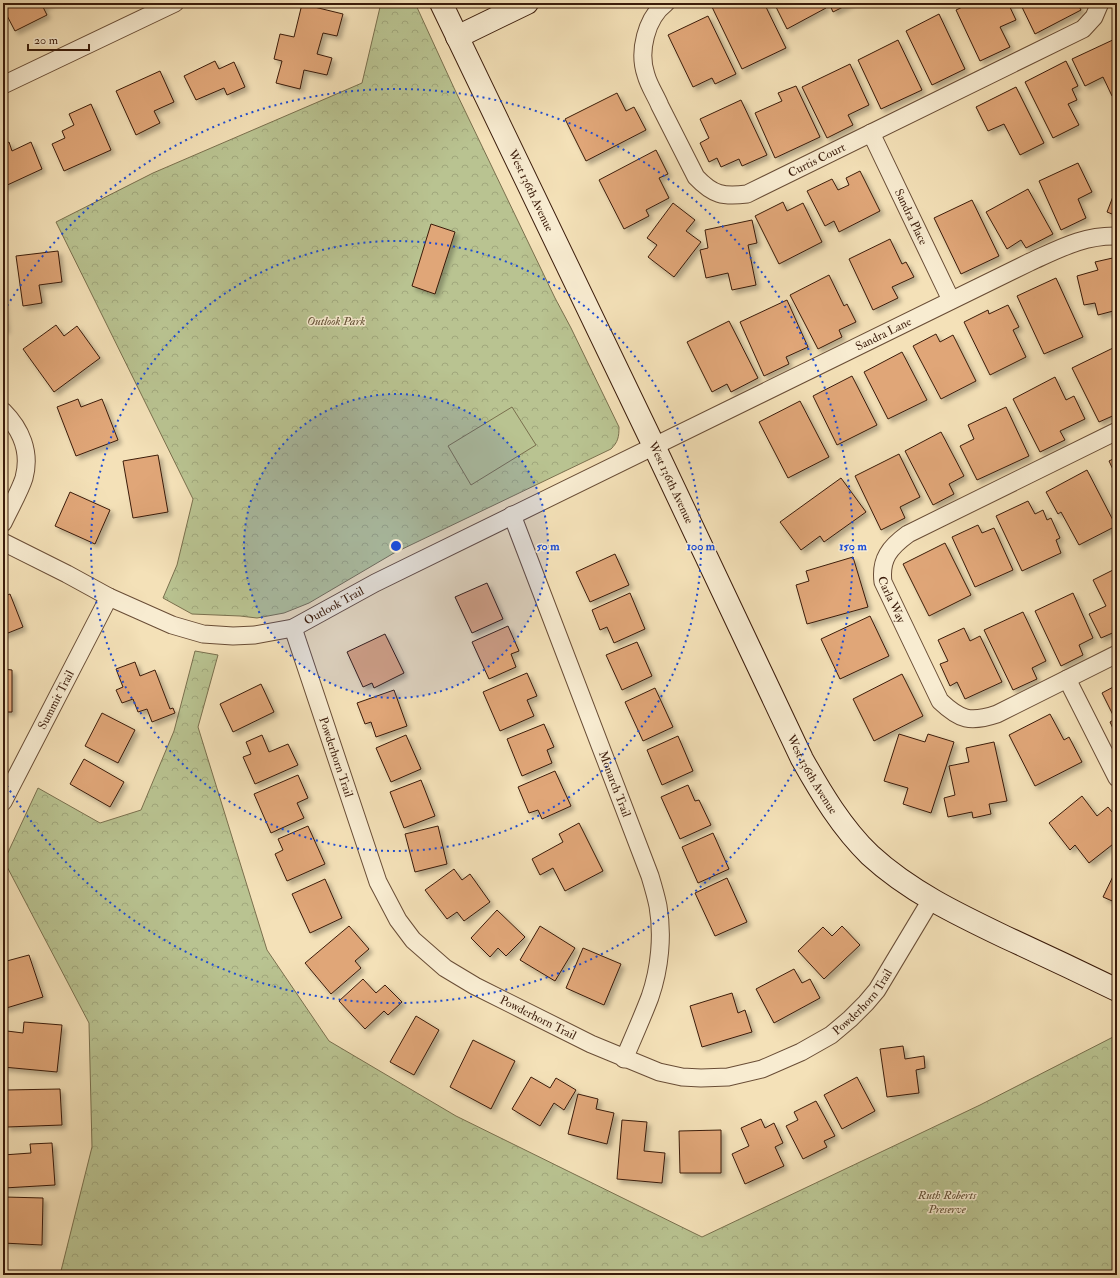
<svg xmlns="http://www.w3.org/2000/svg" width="1120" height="1278" viewBox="0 0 1120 1278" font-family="'IM FELL Double Pica',serif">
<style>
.forest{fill:url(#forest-crowns);stroke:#7a704e}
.pitch{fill:#b9c391;stroke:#7a704e}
.building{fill:#e0a678;stroke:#3b1c0b;filter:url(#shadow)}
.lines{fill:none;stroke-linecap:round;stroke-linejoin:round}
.street-casing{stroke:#694d36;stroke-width:19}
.secondary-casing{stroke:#3b1c0b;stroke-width:24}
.street{stroke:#f8ecd1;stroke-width:17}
.secondary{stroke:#f8ecd1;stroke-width:22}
.ring{fill:none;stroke:#1d4ed8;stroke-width:2;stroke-dasharray:2 4}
.labels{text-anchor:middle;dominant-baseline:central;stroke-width:3;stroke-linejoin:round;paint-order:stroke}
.street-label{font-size:12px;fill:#3b1c0b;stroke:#f8ecd1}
.park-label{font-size:12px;font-style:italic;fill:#614e33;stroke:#f8ecd1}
.centre{fill:#1d4ed8;stroke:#f8ecd1;stroke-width:2}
.ring-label{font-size:12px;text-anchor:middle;font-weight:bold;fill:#1d4ed8;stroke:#f8ecd1;stroke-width:3;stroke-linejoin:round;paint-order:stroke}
</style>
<defs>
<pattern id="forest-crowns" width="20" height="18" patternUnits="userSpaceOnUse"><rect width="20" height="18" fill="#b9c391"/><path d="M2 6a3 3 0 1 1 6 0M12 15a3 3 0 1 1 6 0" fill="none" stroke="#a0a77c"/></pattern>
<filter id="shadow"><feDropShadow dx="3.5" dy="3.5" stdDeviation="2" flood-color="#0004"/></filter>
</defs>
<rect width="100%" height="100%" fill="#f4e1b8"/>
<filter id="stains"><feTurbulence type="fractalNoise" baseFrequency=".005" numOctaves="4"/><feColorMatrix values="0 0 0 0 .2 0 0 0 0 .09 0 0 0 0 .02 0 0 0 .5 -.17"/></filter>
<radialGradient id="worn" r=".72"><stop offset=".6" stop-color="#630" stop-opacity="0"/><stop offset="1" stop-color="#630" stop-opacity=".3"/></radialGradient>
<g class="forest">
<path d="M381,3h34l39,85 101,210 16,30 48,99c0,10 -1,15 -8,22l-217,104 -85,50 -25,10 -27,5 -17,-2 -48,-2 -29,-16 14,-33 16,-66 -137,-277 97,-49 209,-90z"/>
<path d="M195,651l23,4 -20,72 69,223 62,91 127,75 246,121 278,-132 137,-70v240h-1057l32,-128 -3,-124 -85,-162 34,-73 62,35 41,-13 33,-79z"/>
</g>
<path class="pitch" d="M512,407l24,38 -65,40 -23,-39z"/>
<g class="building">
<path d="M3,3h48l-8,4 4,8 -32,16 -12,-23z"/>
<path d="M721,3h43l22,45 -44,21 -30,-62z"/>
<path d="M774,3h50l2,5 -39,21z"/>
<path d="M829,3h22l-18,9z"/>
<path d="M971,3h37l8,17 -16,7 10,20 -30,14 -24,-51z"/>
<path d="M1020,3h57l4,7 -46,24z"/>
<path d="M302,4l41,10 -6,22 -14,-3 -6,21 15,4 -5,17 -23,-5 -4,19 -24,-6 6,-22 -8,-2 6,-25 14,3z"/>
<path d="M939,14l26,55 -33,16 -26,-54z"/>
<path d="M708,16l28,58 -21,10 -3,-6 -19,9 -25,-52z"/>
<path d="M1117,38v56l-5,2 -9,-19 -18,9 -13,-27z"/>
<path d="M898,40l24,50 -41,19 -23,-49z"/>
<path d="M215,61l4,8 15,-7 11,25 -18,8 -3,-7 -28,12 -12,-24z"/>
<path d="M1066,61l12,25 -6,3 5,11 -9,4 11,21 -26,13 -28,-56z"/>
<path d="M850,64l19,41 -21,10 5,10 -26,13 -25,-51z"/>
<path d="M160,71l14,31 -20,9 6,12 -24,12 -20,-44z"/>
<path d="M796,86l24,51 -45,21 -20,-45 27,-12 -4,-8z"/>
<path d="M1016,87l28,56 -24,12 -16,-31 -16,7 -12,-24z"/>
<path d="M617,93l9,18 8,-4 12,23 -60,31 -21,-42z"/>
<path d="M741,100l26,55 -25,11 -3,-7 -18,8 -4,-9 -8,4 -9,-19 9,-5 -9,-19z"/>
<path d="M91,104l20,46 -47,21 -12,-27 13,-6 -3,-7 12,-6 -5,-11z"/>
<path d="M9,142l3,9 19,-9 11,27 -39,18v-42z"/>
<path d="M656,150l12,24 -9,4 10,20 -23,12 3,6 -25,13 -25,-49z"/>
<path d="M1078,163l14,29 -14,7 8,19 -25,12 -22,-49z"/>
<path d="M860,171l20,40 -41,21 -5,-11 -9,5 -18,-35 25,-12 6,11 11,-5 -3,-7z"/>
<path d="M1117,186v30l-10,-4z"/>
<path d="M1028,189l25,45 -27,14 -5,-8 -14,9 -21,-37z"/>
<path d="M972,200l27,56 -38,18 -27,-56z"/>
<path d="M783,202l4,9 16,-8 19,39 -43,22 -24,-48z"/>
<path d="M673,203l22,17 -9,11 15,11 -27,35 -26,-20 9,-12 -10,-7z"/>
<path d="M752,220l5,23 -9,2 8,40 -24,5 -4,-17 -22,5 -6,-28 8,-2 -3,-18z"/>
<path d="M431,224l24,8 -20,62 -23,-8z"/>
<path d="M890,239l12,25 4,-2 8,15 -22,10 6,11 -25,12 -24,-51z"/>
<path d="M58,251l4,31 -23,3 3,18 -19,3 -7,-50z"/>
<path d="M1117,257v53l-19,5 -3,-12 -11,2 -7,-29 21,-6 -3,-8z"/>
<path d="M829,275l15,31 3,-2 9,18 -17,8 3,7 -24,12 -28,-54z"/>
<path d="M1056,278l27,59 -39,17 -27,-58z"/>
<path d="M3,297l3,33h-3z"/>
<path d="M787,300l21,47 -22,10 3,7 -25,12 -24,-54z"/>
<path d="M1008,305l11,22 -6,3 13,27 -36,18 -26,-53 24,-12 1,4z"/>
<path d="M729,321l29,57 -27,14 -4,-8 -15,8 -25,-50z"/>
<path d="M56,325l8,11 13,-10 23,32 -46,34 -31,-43z"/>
<path d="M936,334l4,8 13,-7 23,46 -35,18 -28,-53z"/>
<path d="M1113,348l4,8v58l-18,8 -27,-54z"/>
<path d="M902,352l25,48 -39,19 -24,-47z"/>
<path d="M852,376l25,49 -40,20 -24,-49z"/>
<path d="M1055,377l11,23 8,-4 11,23 -25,12 5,9 -25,12 -27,-53z"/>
<path d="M78,399l3,8 21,-8 16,41 -42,16 -19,-49z"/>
<path d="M800,401l29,56 -41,21 -29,-56z"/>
<path d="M1006,407l23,49 -52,24 -17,-34 14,-7 -6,-14z"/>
<path d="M941,432l23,44 -15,8 5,10 -21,11 -28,-54z"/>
<path d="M899,454l21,43 -20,10 5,11 -24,12 -26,-54z"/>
<path d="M158,455l10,57 -35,6 -10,-57z"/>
<path d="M1117,457v21l-8,-17z"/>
<path d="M1087,470l29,56 -37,19 -18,-33 -3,2 -12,-22z"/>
<path d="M841,478l25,34 -42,30 -4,-6 -19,14 -21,-28z"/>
<path d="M70,492l40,18 -15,34 -40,-18z"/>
<path d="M1028,501l7,13 8,-4 4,10 4,-2 9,20 -4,2 5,13 -39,18 -26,-55z"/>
<path d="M978,525l4,8 12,-5 19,42 -38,17 -23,-50z"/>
<path d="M945,543l26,52 -42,21 -26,-52z"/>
<path d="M615,554l14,31 -39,17 -14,-30z"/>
<path d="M853,557l15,50 -61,17 -11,-39 13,-4 -3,-10z"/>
<path d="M1117,568v63l-16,7 -12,-24 17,-8 -13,-26z"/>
<path d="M487,583l16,36 -31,14 -17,-36z"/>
<path d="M630,593l15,36 -31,14 -7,-16 -7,3 -8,-20z"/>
<path d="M1073,593l20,45 -14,7 4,10 -22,11 -26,-55z"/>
<path d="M10,594l13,33 -20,8v-38z"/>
<path d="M1023,612l23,49 -14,7 5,11 -24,11 -29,-60z"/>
<path d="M870,616l19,40 -49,23 -19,-40z"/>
<path d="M508,626l11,25 -8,3 5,13 -27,12 -17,-37z"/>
<path d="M964,628l6,13 10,-5 22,46 -37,17 -8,-17 -7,4 -10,-22 8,-3 -10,-21z"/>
<path d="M385,634l19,39 -30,15 -2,-5 -9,4 -16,-35z"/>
<path d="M637,642l15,34 -30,14 -16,-35z"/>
<path d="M135,662l5,14 15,-6 15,39 3,-1 2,5 -23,9 -5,-13 -9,3 -5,-13 -11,4 -6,-13 7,-3 -7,-18z"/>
<path d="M3,669l9,1v42h-9z"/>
<path d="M527,673l10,23 -10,4 7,16 -34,15 -17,-39z"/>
<path d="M902,674l21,42 -49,25 -21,-42z"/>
<path d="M261,684l13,28 -41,20 -13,-28z"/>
<path d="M1117,685v52l-7,-15 5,-3 -13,-26z"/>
<path d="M655,688l18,39 -30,14 -18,-39z"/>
<path d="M394,690l13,36 -31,11 -5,-15 -6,2 -8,-21z"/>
<path d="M102,713l33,17 -17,33 -33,-17z"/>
<path d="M1050,714l14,26 5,-3 13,25 -47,24 -26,-51z"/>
<path d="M544,724l10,23 -7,3 5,13 -30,13 -15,-37z"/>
<path d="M899,734l26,8 3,-8 26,8 -23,71 -28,-9 5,-16 -24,-7z"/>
<path d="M262,735l7,17 19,-8 10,21 -43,19 -12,-27 8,-3 -5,-12z"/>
<path d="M406,735l15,34 -30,13 -15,-34z"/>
<path d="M678,736l15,35 -31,14 -15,-35z"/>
<path d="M994,742l13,59 -18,3 2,10 -18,4 -1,-6 -24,5 -4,-19 11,-3 -6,-29 20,-4 -3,-14z"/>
<path d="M84,759l40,23 -14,25 -40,-23z"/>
<path d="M555,771l16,35 -29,13 -4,-9 -9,3 -11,-26z"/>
<path d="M298,775l10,23 -11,5 7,15 -33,15 -17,-39z"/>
<path d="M421,780l14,36 -31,12 -14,-36z"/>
<path d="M688,785l7,16 4,-1 12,25 -31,14 -19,-42z"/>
<path d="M1082,796l15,20 11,-9 9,11v23l-28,22 -14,-18 -5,5 -21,-27z"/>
<path d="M579,823l24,48 -38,20 -12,-23 -13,7 -8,-16 31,-17 -4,-8z"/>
<path d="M308,826l17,38 -38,17 -12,-27 8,-4 -5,-11z"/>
<path d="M438,826l9,38 -32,8 -10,-38z"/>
<path d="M713,833l16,36 -31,14 -16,-36z"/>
<path d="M1117,868v35l-14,-6z"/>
<path d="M454,869l8,11 8,-6 20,28 -26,19 -7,-9 -10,7 -22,-29z"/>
<path d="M727,878l20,44 -32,14 -20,-43z"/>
<path d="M325,879l17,39 -32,15 -18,-39z"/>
<path d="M497,910l28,27 -19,19 -8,-8 -8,9 -19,-19z"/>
<path d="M349,926l20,23 -14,12 6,7 -30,26 -26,-31z"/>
<path d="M540,926l35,22 -20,33 -35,-21z"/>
<path d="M842,926l18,19 -36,34 -26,-28 25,-24 9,9z"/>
<path d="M583,948l38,16 -17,41 -38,-17z"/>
<path d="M29,955l14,42 -40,12v-47z"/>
<path d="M794,969l8,14 8,-4 10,19 -46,25 -18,-34z"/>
<path d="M363,979l13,14 9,-8 17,17 -14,13 -4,-4 -19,18 -26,-28z"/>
<path d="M732,993l6,20 7,-3 7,22 -50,15 -12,-41z"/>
<path d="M416,1016l23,14 -25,45 -24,-13z"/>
<path d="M24,1022l38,3 -5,47 -54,-5 4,-36 16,2z"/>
<path d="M473,1040l42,21 -24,48 -41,-22z"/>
<path d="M903,1046l2,13 19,-3 1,12 -9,2 3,23 -32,4 -7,-48z"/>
<path d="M531,1077l19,11 6,-10 20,12 -12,20 -10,-7 -14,23 -28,-17z"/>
<path d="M857,1077l18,34 -33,18 -18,-34z"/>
<path d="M60,1089l2,36 -55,2 -1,-37z"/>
<path d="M578,1094l20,5 -2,10 18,4 -7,31 -39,-10z"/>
<path d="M816,1101l19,35 -11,5 3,6 -24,12 -17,-33 12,-6 -4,-8z"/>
<path d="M761,1119l4,9 9,-5 9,20 -8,4 9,19 -39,18 -13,-30 17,-8 -8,-18z"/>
<path d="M622,1120l25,2 -3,29 21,2 -3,30 -45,-4z"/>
<path d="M721,1130v43h-41l-1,-42z"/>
<path d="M52,1143l3,42 -51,3 -1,-33 28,-2 -1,-9z"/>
<path d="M5,1197l38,1 -1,47 -39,-2z"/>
</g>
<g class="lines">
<g class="street-casing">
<g id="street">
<path id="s1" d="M666,3c-20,15 -28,49 -20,72 3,11 10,21 14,31 12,24 24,47 36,71 17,18 27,20 51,17l336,-165 11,-12 6,-14"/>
<path d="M3,85l172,-82"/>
<path id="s2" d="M871,133l80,167"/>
<path d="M3,411c18,18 28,41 21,67 -4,13 -15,32 -21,45"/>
<path id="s3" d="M1117,431l-209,103c-18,13 -28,25 -25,48l57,119c20,19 30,22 57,13l120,-60"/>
<path id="s4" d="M512,515l138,361c3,10 6,20 8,30 5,29 2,62 -8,91 -8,21 -17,41 -26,62"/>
<path id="s5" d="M3,542l64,32 42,23 63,28 31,9 30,2 22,-1 38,-7 82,-45 655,-321c29,-13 54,-27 87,-26"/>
<path id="s6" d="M293,628l85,254 20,38 15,20 32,28 30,18 116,58 68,28 23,5 19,1 27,-1 34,-8 39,-17 30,-17 19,-16 16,-16 11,-13 54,-90"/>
<path d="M1067,679l50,99"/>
<path id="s7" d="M3,802l106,-205"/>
</g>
</g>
<g class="secondary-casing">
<g id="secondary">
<path id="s8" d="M441,3l213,443 148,313c19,34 40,69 68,96 39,36 87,59 135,82 37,17 75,35 112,53"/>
<path d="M457,37l70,-34"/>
</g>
</g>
<use href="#street" class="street"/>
<use href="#secondary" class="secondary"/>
</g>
<circle cx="396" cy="546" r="152" fill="#1d4ed8" fill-opacity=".12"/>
<g class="ring">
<circle cx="396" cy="546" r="152"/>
<circle cx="396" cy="546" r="305"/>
<path d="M4 311A457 457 0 1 1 4 781"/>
</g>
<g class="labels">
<g class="street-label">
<text stroke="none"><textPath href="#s1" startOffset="327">Curtis Court</textPath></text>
<text stroke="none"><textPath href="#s8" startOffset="208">West 136th Avenue</textPath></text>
<text stroke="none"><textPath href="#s2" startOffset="93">Sandra Place</textPath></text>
<text stroke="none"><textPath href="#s5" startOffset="971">Sandra Lane</textPath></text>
<text stroke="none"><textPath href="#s8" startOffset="532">West 136th Avenue</textPath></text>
<text stroke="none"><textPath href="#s3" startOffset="310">Carla Way</textPath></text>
<text stroke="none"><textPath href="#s5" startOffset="358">Outlook Trail</textPath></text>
<text stroke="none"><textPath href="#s7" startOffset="115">Summit Trail</textPath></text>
<text stroke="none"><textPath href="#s6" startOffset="136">Powderhorn Trail</textPath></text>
<text stroke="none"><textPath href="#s8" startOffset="856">West 136th Avenue</textPath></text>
<text stroke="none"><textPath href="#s4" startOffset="288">Monarch Trail</textPath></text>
<text stroke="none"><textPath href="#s6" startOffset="844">Powderhorn Trail</textPath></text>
<text stroke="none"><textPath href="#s6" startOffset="484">Powderhorn Trail</textPath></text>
</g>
<g class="park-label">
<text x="336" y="321">Outlook Park</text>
<text x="947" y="1195">Ruth Roberts<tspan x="947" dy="14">Preserve</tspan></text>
</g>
</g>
<circle cx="396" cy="546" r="6" class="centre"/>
<g class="ring-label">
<text x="548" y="550">50 m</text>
<text x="701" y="550">100 m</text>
<text x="853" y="550">150 m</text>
</g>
<rect width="1120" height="1278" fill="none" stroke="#f4e1b8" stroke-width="16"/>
<rect x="4" y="4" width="1112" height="1270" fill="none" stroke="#3b1c0b" stroke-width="2"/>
<rect x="8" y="8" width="1104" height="1262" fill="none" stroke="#3b1c0b"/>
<path d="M28 44v6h61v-6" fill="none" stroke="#3b1c0b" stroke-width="2"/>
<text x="34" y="44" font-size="12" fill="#3b1c0b" stroke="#f8ecd1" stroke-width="3" paint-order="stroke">20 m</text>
<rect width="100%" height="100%" filter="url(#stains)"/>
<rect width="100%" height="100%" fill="url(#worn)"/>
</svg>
